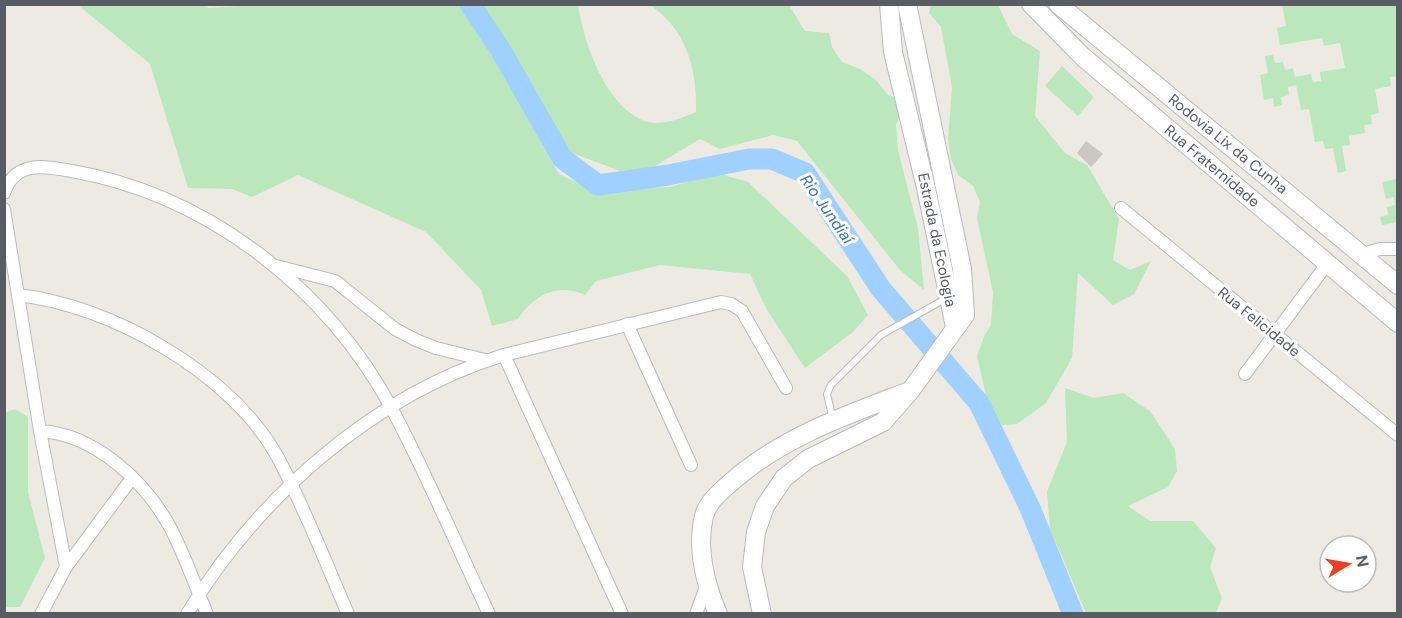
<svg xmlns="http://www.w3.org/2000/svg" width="1402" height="618" viewBox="0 0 1402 618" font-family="'DM Sans',sans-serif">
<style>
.green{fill:#bbe7bd}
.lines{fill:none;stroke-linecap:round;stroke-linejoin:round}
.river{stroke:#9fd0ff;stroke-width:21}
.building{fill:#cac8c0}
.lane-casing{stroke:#b9bbc1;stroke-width:8}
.street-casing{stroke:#b9bbc1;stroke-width:14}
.secondary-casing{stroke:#b7bac1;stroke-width:20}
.lane{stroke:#fff;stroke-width:6}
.street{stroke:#fff;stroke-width:12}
.secondary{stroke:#fff;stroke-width:18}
.labels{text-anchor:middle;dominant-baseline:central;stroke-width:6;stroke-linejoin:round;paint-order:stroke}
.street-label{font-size:15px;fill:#595d63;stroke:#fff}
.water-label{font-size:16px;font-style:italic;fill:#3973c0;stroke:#fff}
</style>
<rect width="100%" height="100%" fill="#edebe1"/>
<g class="green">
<path d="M203,4l6,4 56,-4 313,1c6,37 26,98 64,115 15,8 40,-2 54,-8 1,-43 -9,-82 -46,-107h139l16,26 24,2 3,14 10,15 18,7 16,11 12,15 19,7 -11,22 2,26 20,78 6,62 -24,-20 -103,-129 -24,-6 -53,14 -20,-10 -45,27 -32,6 -83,-31 19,33 33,16 78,-3 47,-14 31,9 99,94 21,39 -14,16 -49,37 -38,-58 -17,-36 -90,-9 -64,16 -11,14c-28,-13 -52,1 -67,24l-26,7 -11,-36 -55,-58 -128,-57 -46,22 -20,-8 -44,-1 -38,-124 -72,-59z"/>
<path d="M931,5h67l14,29 28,17 -5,65 30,37 22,12 32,54 -6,41 17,10 21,-9 -17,33 -21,11 -35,-32 -6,85 -26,45 -29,21 -15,1 -14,-21 -11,-48 8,-22 6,-9 2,-33 -16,-74 3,-16 -7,-16 -15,-11 -7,-16 -3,-20 4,-52 -11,-60 -12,-14z"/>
<path d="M1282,5h115v71l-7,1 1,9 -16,3 4,24 -8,2 1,9 -8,1 1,8 -16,3 1,9 -8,1 4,25 -8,2 -5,-25 -8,1 -2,-8 -8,1 -6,-33 -8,1 -5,-25 -8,2 1,8 -8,2 1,8 -8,2 -1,-9 -9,2 -4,-25 8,-2 -3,-17 8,-1 2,8 8,-1 2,8 8,-2 2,9 16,-3 2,8 8,-1 -1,-9 25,-4 -5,-25 -16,3 -2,-8 -42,7 -3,-17 9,-2z"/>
<path d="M1062,66l32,31 -16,19 -33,-30z"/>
<path d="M1397,179v43l-15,3 -2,-8 8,-2 -1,-8 8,-2 -1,-8 -8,2 -4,-17z"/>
<path d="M1065,388l29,10 29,-5 27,18 25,38 2,22 -9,16 -40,19 22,15h43l23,27 -6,19 12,31 -6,15h-130l-36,-84 -3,-37 20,-50z"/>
<path d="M15,409l13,8v75l17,66 -25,49h-15v-194z"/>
</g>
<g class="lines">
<path class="river" d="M470,4l30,45 62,109 36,27 70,-10 81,-16h23l33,14 76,116 98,114 51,105 43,106"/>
</g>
<path class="building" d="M1086,141l17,13 -12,13 -14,-14z"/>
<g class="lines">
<g class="lane-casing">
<path id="lane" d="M833,420l-6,-26 4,-9 50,-50 64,-36"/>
</g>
<g class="street-casing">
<g id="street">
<path d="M4,193c11,-33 41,-27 68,-22 136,24 255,117 320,238 35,66 65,137 97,205"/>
<path d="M1121,208l277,227"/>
<path d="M4,209l36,222 26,136"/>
<path d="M1362,254l18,-5h18"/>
<path d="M276,266l59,15 60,48 21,11 20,8 49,12"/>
<path d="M18,295c92,10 213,78 259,161 27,50 48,105 71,158"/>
<path d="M627,324l64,141"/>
<path d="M504,355l118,259"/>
<path d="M1245,374l82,-110"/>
<path d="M40,431c55,3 106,51 131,98 14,27 24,56 36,85"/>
<path d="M41,614l25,-47 66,-89"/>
<path d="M187,614c70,-116 186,-219 317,-259l217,-53 10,2 11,7 44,77"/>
<path d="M696,614l11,-30"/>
</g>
</g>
<g class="secondary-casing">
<g id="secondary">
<path d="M889,4l4,48 33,136 29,139"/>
<path d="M1031,4l52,53 315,266"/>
<path d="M1058,4l340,281"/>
<path d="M718,614c-13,-31 -22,-65 -14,-98 3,-13 16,-24 25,-32 51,-46 115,-68 178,-92"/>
<path d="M762,614l-10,-47 4,-35 9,-26 19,-28 24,-19 75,-37 28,-32 54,-75 -3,-46 -55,-265"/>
</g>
</g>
<use href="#lane" class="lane"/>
<use href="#street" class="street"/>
<use href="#secondary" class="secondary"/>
</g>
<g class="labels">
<g class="street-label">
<text transform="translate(1228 144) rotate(39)">Rodovia Lix da Cunha</text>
<text transform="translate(1212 166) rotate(40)">Rua Fraternidade</text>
<text transform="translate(937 240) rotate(78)">Estrada da Ecologia</text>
<text transform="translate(1259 322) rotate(39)">Rua Felicidade</text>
</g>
<g class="water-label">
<text transform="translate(827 209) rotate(55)">Rio Jundiaí</text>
</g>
</g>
<rect width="1402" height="618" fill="none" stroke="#595d63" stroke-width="12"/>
<g transform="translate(1348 564) rotate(79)"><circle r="28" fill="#ffffff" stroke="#bdbec1" stroke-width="1.5"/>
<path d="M0-4.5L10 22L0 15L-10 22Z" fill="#f33d21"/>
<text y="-9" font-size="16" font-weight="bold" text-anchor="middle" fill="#595d63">N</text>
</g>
</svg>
